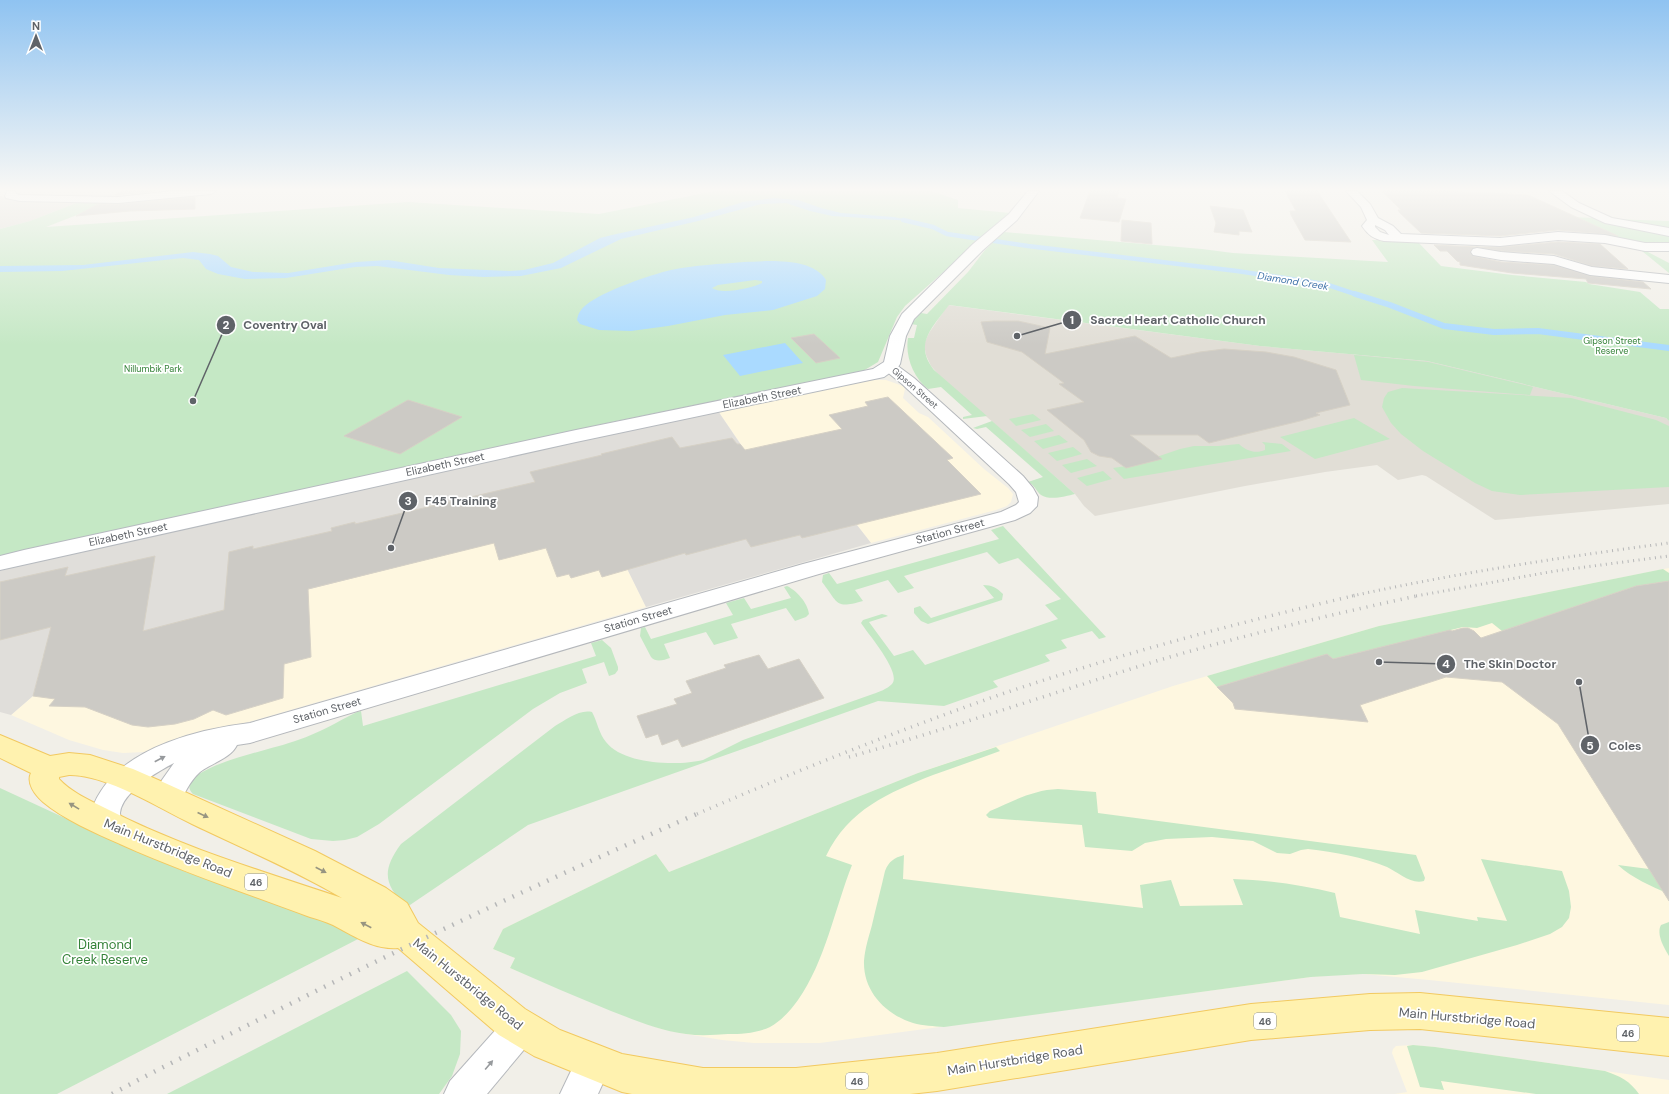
<svg xmlns="http://www.w3.org/2000/svg" width="1669" height="1094" viewBox="0 0 1669 1094" font-family="'DM Sans',sans-serif">
<style>
.commercial{fill:#fef7e0}
.industrial{fill:#e0deda}
.education{fill:#e1ded6}
.green{fill:#c5e8c5}
.water{fill:#aadaff;fill-rule:evenodd}
.lines{fill:none;stroke-linecap:round;stroke-linejoin:round}
.stream-far1{stroke:#aadaff;stroke-width:4.5}
.stream{stroke:#aadaff;stroke-width:6}
.building{fill:#cccac5;stroke:#d6d1c6}
.street-casing{stroke:#b5b8bc;stroke-width:2}
.secondary-casing{stroke:#b6babf;stroke-width:2}
.primary-casing{stroke:#f2c960;stroke-width:2}
.street{fill:#fff;fill-rule:evenodd}
.secondary{fill:#fff;fill-rule:evenodd}
.primary{fill:#fff2af;fill-rule:evenodd}
.rail-far2{stroke:#b6b7b8;stroke-width:3;stroke-dasharray:1 4.5;stroke-linecap:butt}
.rail-far1{stroke:#b6b7b8;stroke-width:3.5;stroke-dasharray:1 6;stroke-linecap:butt}
.rail{stroke:#b6b7b8;stroke-width:4.5;stroke-dasharray:1.5 8;stroke-linecap:butt}
.oneway{fill:#979a9d}
.oneway2{fill:#979581}
.labels{text-anchor:middle;dominant-baseline:central;stroke-width:3.5;stroke-linejoin:round;paint-order:stroke}
.far-park-label{font-size:9px;fill:#348238;stroke:#fff}
.far-street-label{font-size:9px;fill:#5f6368;stroke:#fff}
.far-water-label{font-size:10px;font-style:italic;fill:#4174aa;stroke:#fff}
.shield{fill:#fff;stroke:#8f9295;stroke-width:1}
.shield-label{font-size:10px;font-weight:bold;fill:#5f6368}
.street-label{font-size:11px;fill:#5f6368;stroke:#fff}
.near-street-label{font-size:13px;fill:#5f6368;stroke:#fff}
.near-park-label{font-size:13px;fill:#348238;stroke:#fff}
.leader{fill:none;stroke:#5f6368;stroke-width:1.5}
.callout-dot{fill:#5f6368;stroke:#fff;stroke-width:1.5}
.mark-label{font-size:12px;text-anchor:middle;font-weight:bold;fill:#fff}
.callout-label{font-size:12px;text-anchor:middle;font-weight:bold;fill:#5f6368;stroke:#fff;stroke-width:3.5;stroke-linejoin:round;paint-order:stroke}
</style>
<rect width="100%" height="100%" fill="#f1efe8"/>
<g class="commercial">
<path d="M869,380h17l17,6 2,3 -2,9 16,15 9,4 56,52 24,19 5,6 -2,8 -4,4 -11,4 -125,33 -60,-77 -48,10 -45,-65z"/>
<path d="M601,516l45,91 -501,145 -22,1 -20,-3 -34,-10 -58,-25 22,-19 10,-40z"/>
<path d="M1669,568v437l-240,-25 -66,-6 -25,1 -27,2 -491,66h-66l-32,-3 -36,-6 -25,-5 -31,-11 -120,-50 5,-10 -22,-9 10,-20 153,-75 13,18 249,-99 255,-87 206,-60z"/>
<path d="M1413,1045l22,2 234,33v14h-274l12,-2 -15,-39 1,-4 3,-3z"/>
</g>
<path class="industrial" d="M718,411l44,65 49,-10 60,77 -225,64 -45,-91 -558,140 -10,40 -22,19 -11,-3v-141l25,-7z"/>
<g class="education">
<path d="M0,196l10,2 69,4 -49,19 -30,8z"/>
<path d="M948,305l312,41 167,15 239,57 3,3v83l-174,16 -69,-44 -4,-1 -24,5 -21,-15 -52,7 -80,14 -150,30 -11,-10 -9,-12 -136,-119 -8,-9 -5,-11 -2,-11 5,-11z"/>
</g>
<g class="green">
<path d="M715,191h216l27,9v8l52,5 -105,93 -8,11 -19,45 -15,9 -251,51 -612,134v-327l30,-8 49,-19 29,1 -62,24 362,-25 191,12z"/>
<path d="M1567,217l31,1 71,16v12l-25,-1 -25,-5z"/>
<path d="M1610,219l59,2v9z"/>
<path d="M1004,232l198,17 31,4 155,9 -16,-22 45,1 24,25 71,9 74,7 3,2 51,8 20,17h9v112l-3,-3 -239,-57 -167,-15 -311,-41c-16,22 -36,39 -15,65l53,46 -24,3v-2l9,-2 -31,-28 -13,2c-15,-12 -23,-33 -20,-51h6l3,-13 -6,-1 10,-11 6,1 41,-42 17,-22z"/>
<path d="M1637,247l32,1v3h-23l23,12v10z"/>
<path d="M1354,355l74,7 105,25 -3,8 -116,-9 -53,-6z"/>
<path d="M1402,388l169,10 85,22 13,6v61l-149,8 -28,-4 -17,-8 -52,-32 -22,-17 -10,-11 -9,-16 2,-9 4,-6z"/>
<path d="M1033,414l8,6 -25,6 -7,-7z"/>
<path d="M1354,418l36,21 -75,20 -35,-22z"/>
<path d="M992,421l83,73c-9,2 -25,7 -34,1 -5,-4 -6,-10 -13,-13l15,-5 -57,-50 -9,2 -4,-1z"/>
<path d="M1046,424l8,7 -24,6 -9,-7z"/>
<path d="M1059,435l9,7 -25,7 -9,-8z"/>
<path d="M1262,442l20,2 9,7 -167,28 -11,-11 20,-3 47,-16 14,-3h24l21,-2c7,7 17,10 26,6v-5z"/>
<path d="M1073,447l9,7 -25,7 -9,-8z"/>
<path d="M1087,459l10,7 -26,7 -9,-8z"/>
<path d="M1103,471l9,8 -25,7 -10,-8z"/>
<path d="M1003,526l103,111 -7,2 -7,-8 -31,9 6,8 -22,7 5,6 -57,20 5,6 -54,19 -66,-5 -350,124 -121,82c-24,-23 -25,-37 -6,-63l154,-118c11,-6 24,-17 37,-14 5,9 7,22 14,30 18,23 72,24 97,18l40,-20 130,-46c6,-2 14,-5 19,-10 10,-11 -24,-50 -31,-61l2,-3 19,-6 4,1 2,1 -19,6 25,34 19,-6 12,15 133,-46 -13,-14 16,-6 -43,-41 -19,6 -12,-12 -83,24 10,12 -16,5 -10,-13 -33,10 8,11c-28,8 -24,3 -41,-19l1,-7 6,-2 8,11 162,-45 -8,-9z"/>
<path d="M1663,569l6,4v8l-33,5 -134,45 -10,-8 -15,5 -14,-1 -130,32 -6,-5 -110,33 -10,-11 172,-50z"/>
<path d="M983,585c9,0 14,3 20,9l-1,6 -74,24 -7,-3 -7,-8v-5l6,-2 11,12 63,-20z"/>
<path d="M787,586c9,4 21,17 22,28l-3,3 -11,4 -9,-13 -55,16 7,14 -24,7 -8,-13 -42,12 6,14c-6,2 -14,5 -19,-1l-11,-21 1,-8 4,-1 6,12 82,-24 -7,-12 18,-5 7,11 40,-11 -7,-11z"/>
<path d="M602,640l9,8 7,19v3l-3,4 -6,2 -5,-14 -22,7 5,14 -27,10 -27,16 -154,115 -22,13 -12,3 -12,1 -22,-2 -118,-45c-5,-5 -5,-11 1,-16 20,-18 77,-28 104,-38 21,-7 39,-18 59,-28l4,-1 2,15 233,-70 -5,-13z"/>
<path d="M996,747l4,4c-22,8 -44,16 -67,24 -45,18 -84,34 -107,81l26,9c-17,43 -27,97 -54,135 -7,10 -17,21 -28,27 -13,6 -28,7 -42,7 -14,1 -28,2 -42,0 -26,-3 -51,-14 -75,-23 -34,-14 -67,-28 -101,-43l5,-10 -22,-9 10,-20 153,-75 13,18 249,-99z"/>
<path d="M0,788l145,67 41,17 136,45 38,21 -303,156h-57z"/>
<path d="M1058,789l38,3 2,21 318,42 9,23 -1,3c-13,4 -26,-9 -37,-14 -24,-10 -52,-15 -79,-18l-7,1 -11,4 -13,-1 -24,-12 -41,-4 -46,2 -21,4 -13,8 -47,-4 -3,-22 -93,-7 -3,-3 4,-4c23,-10 43,-21 68,-22z"/>
<path d="M904,855l-1,24 240,29 -3,-23 31,-5 9,26 63,-1 -10,-26c35,1 68,6 102,14l5,24 80,17 -5,-24 63,11 -1,-4 30,4 -26,-62 81,12 7,20 2,16 -2,11 -7,9 -12,7 -33,11 -95,27 -27,3 -32,-1 -52,3 -367,50c-10,-1 -21,-1 -31,-4 -28,-9 -50,-32 -49,-62 1,-13 5,-25 8,-36 4,-18 9,-36 13,-54 4,-10 9,-13 19,-16z"/>
<path d="M1618,865l31,4 6,9 14,2v14c-18,-8 -37,-16 -51,-29z"/>
<path d="M1669,922v34c-5,-8 -13,-22 -8,-31z"/>
<path d="M407,971l44,44 10,16 -1,23 -8,22 -13,18h-272z"/>
<path d="M1413,1045l22,2 170,24c15,5 25,10 34,23h-103l-95,-13 3,9 -24,-3 -13,-41z"/>
</g>
<g class="water">
<path d="M774,198l24,2 23,8 20,5 53,4 18,4 -80,-5 -22,-5 -24,-8 -25,1 -63,17 -77,18 -60,29 -40,8 -37,1 -35,-2 -72,-9 -22,1 -69,11 -41,1 -27,-5 -12,-5 -7,-9 -16,-2 -121,13 -62,1v-6l83,-1 110,-13 17,2 8,2 13,11 22,5 35,1 68,-11 32,-2 51,8 71,3 14,-1 29,-7 47,-25 12,-3 82,-18 49,-15z"/>
<path d="M744,262c24,-1 68,-5 82,18l-1,9 -8,7 -44,14 -48,5 -57,11 -37,5 -32,-1 -19,-6 -3,-4c1,-7 4,-11 9,-15 17,-14 64,-30 85,-35 24,-5 49,-6 73,-8zM755,280l7,1v2c-9,5 -41,12 -50,5l6,-3z"/>
<path d="M785,343l18,20 -63,13 -17,-21z"/>
</g>
<g class="lines">
<path class="stream-far1" d="M903,220l30,7 14,7 81,12 209,25 88,13 33,11"/>
<path class="stream" d="M1355,294l35,11 54,21 50,6 44,-1 131,17"/>
</g>
<g class="building">
<path d="M122,191h33l-40,4z"/>
<path d="M1090,191h29l-2,7 9,1 -7,23 -39,-4z"/>
<path d="M1285,191h32l34,51 -46,-2 -14,-25 -1,-4h6z"/>
<path d="M1382,191h63l83,4 90,41 -13,-2 -47,-4 -58,6 -79,-3 -21,-20 -2,-3h3z"/>
<path d="M195,197v12l-65,2 -54,5 22,-12h20z"/>
<path d="M1210,206l33,4 9,22 -13,-1v4l-25,-3 2,-9z"/>
<path d="M1122,220l29,3 1,21 -31,-3z"/>
<path d="M1558,242l42,2 28,25 -36,-3 -38,-12 -53,-3 -24,-4h23z"/>
<path d="M1434,245l43,2 -4,1 -3,3 3,5 28,6 53,3 36,11 53,6 8,7 -63,-6 -2,-4 -74,-6 -52,-8v-3l-3,-1 -10,-10h-7z"/>
<path d="M994,321h24l32,7 -5,26 90,-18 36,22 29,-6 24,-3 42,3 28,5 42,13 14,35 -34,8 4,2 -20,6 -91,22 -11,-8h-68l32,24 -36,9 -14,-10 -13,-2 -8,-4 -7,-12 -37,-30 37,-8 -25,-18 5,-1 -42,-31 -35,-10 -6,-20z"/>
<path d="M814,334l26,24 -24,5 -25,-25z"/>
<path d="M888,397l65,61 -6,2 34,34 -179,44 -2,-3 -49,12 -5,-8 -60,16 -1,-2 -83,24 -3,-7 -28,8 -2,-4 -12,3 -11,-29 -47,12 -5,-17 -186,46 3,68 -27,7 -1,34 -57,17 -13,-5 -19,9 -19,5 -27,3 -16,-2 -47,-18 -36,-1 6,-7 -22,-3 18,-69 -51,13v-58l68,-15 -3,9 90,-20 -12,75 81,-21 5,-58 24,-6v3l79,-18 -1,-3 24,-6v2l180,-42 -5,-10 72,-17 -1,-1 71,-17 8,11 52,-10 5,6h3l5,6 97,-21 -13,-14 39,-9 -3,-4z"/>
<path d="M408,400l54,17 -62,37 -56,-18z"/>
<path d="M1669,581v320l-111,-177 -56,-42 -56,-5 -86,28 8,17 -133,-13 -2,-6 -16,-16 110,-33 6,5 117,-29 2,1 11,-3h5l6,3 7,7 155,-52z"/>
<path d="M759,655l9,14 31,-10 25,39 -142,49 -4,-8 -16,6 -4,-11 -12,4 -9,-22 40,-12 -3,-5 18,-6 -6,-12 40,-13 -2,-3z"/>
</g>
<g class="lines">
<g class="street-casing">
<g id="street">
<path d="M7,191h8l1,3 4,1 98,2 55,-6h43l-5,3 -93,9 -98,-2 -14,-3 -1,-2z"/>
<path d="M1346,191h11l13,13 8,14 15,8 8,8 99,4 58,-6 47,3 40,8h24v8h-24l-40,-8 -47,-3 -58,6 -116,-5c-10,-2 -16,-6 -22,-15l5,-6 -6,-13zM1375,225l10,5 4,5 -9,-3 -5,-5z"/>
<path d="M1549,191h13l17,12 33,15 57,10v8l-64,-13 -34,-16z"/>
<path d="M1477,248l24,4 53,4 38,11 77,8v8l-79,-8 -36,-11 -53,-4 -28,-5 -2,-3 2,-3z"/>
<path d="M889,362l6,2 19,14 109,98 10,12 5,9 -1,9 -7,7 -15,7 -196,54 -569,169 -13,2c-6,13 -25,18 -37,27 -11,10 -15,21 -22,34l-10,4 -10,-4 -4,-8 8,-18 12,-17c-17,9 -52,29 -54,50 0,4 2,8 4,12l-5,9 -10,3 -10,-3c-3,-6 -8,-14 -7,-20 0,-8 5,-17 9,-23 29,-45 99,-62 149,-68l553,-159 198,-52 15,-7 3,-3 -3,-10 -7,-8 -107,-100 -21,-17 2,-3z"/>
<path d="M520,1010l12,6 6,12 -6,12 -45,54h-43l6,-13 58,-65z"/>
<path d="M594,1045l13,5 5,13 -14,31h-38l21,-44z"/>
</g>
</g>
<g class="secondary-casing">
<path id="secondary" d="M1028,191h11l-22,29 -34,30 -69,69 -8,17 -6,28 -2,3 -14,10 -308,65 -576,128v-14l24,-6 552,-120 297,-61 11,-7 6,-26 12,-22 71,-70 36,-30z"/>
</g>
<g class="primary-casing">
<path id="primary" d="M0,735l50,21 19,-3 21,2 43,14 32,14 150,68 71,37 21,15 11,20 107,86 35,21 62,24 81,14h93l141,-15 314,-49 119,-10 50,-1 249,25v38l-249,-27 -50,1 -119,10 -314,51 -27,3h-278l-10,-2 -88,-36 -35,-21 -101,-87c-24,2 -44,-12 -65,-23 -7,-3 -15,-6 -23,-8 -64,-24 -128,-45 -190,-73 -25,-11 -57,-25 -77,-42 -8,-7 -17,-19 -12,-29l-31,-15zM69,775c36,-1 90,33 123,49 50,24 102,46 150,74 -80,-27 -162,-51 -237,-90 -16,-8 -34,-16 -46,-29v-2z"/>
</g>
<use href="#street" class="street"/>
<use href="#secondary" class="secondary"/>
<use href="#primary" class="primary"/>
<g class="rail-far2">
<path d="M1352,596c105,-23 211,-39 317,-53"/>
<path d="M1416,596l139,-25 114,-15"/>
</g>
<g class="rail-far1">
<path d="M849,757c106,-30 209,-66 314,-98 85,-25 171,-45 258,-64"/>
<path d="M697,814c99,-43 200,-83 302,-119 117,-40 237,-72 358,-100"/>
</g>
<path class="rail" d="M112,1094c55,-30 111,-56 166,-84 139,-70 279,-135 421,-197"/>
</g>
<defs><path id="oneway-solid" d="M-6-.8H1V-3.2L6.5 0L1 3.2V.8H-6Z"/></defs>
<g class="oneway">
<use href="#oneway-solid" transform="translate(160 759) rotate(-28)"/>
<use href="#oneway-solid" transform="translate(489 1065) rotate(-50)"/>
</g>
<g class="oneway2">
<use href="#oneway-solid" transform="translate(74 806) rotate(-149)"/>
<use href="#oneway-solid" transform="translate(203 815) rotate(25)"/>
<use href="#oneway-solid" transform="translate(321 870) rotate(27)"/>
<use href="#oneway-solid" transform="translate(366 925) rotate(-152)"/>
</g>
<linearGradient id="sky" x2="0" y2="1"><stop stop-color="#8fc3f1"/><stop offset="0.55" stop-color="#f9f8f5"/><stop offset="1" stop-color="#f9f8f5" stop-opacity="0"/></linearGradient>
<rect width="1669" height="345" fill="url(#sky)"/>
<g class="labels">
<g class="far-park-label">
<text x="1612" y="341">Gipson Street<tspan x="1612" dy="10">Reserve</tspan></text>
<text x="153" y="369">Nillumbik Park</text>
</g>
<g class="far-street-label">
<text transform="translate(915 388) rotate(41)">Gipson Street</text>
</g>
<g class="far-water-label">
<text transform="translate(1293 281) rotate(9)">Diamond Creek</text>
</g>
<g class="shield">
<rect x="245" y="874" width="22" height="16" rx="3"/>
<rect x="1254" y="1013" width="22" height="16" rx="3"/>
<rect x="1617" y="1025" width="22" height="16" rx="3"/>
<rect x="846" y="1073" width="22" height="16" rx="3"/>
</g>
<g class="shield-label">
<text x="256" y="882">46</text>
<text x="1265" y="1021">46</text>
<text x="1628" y="1033">46</text>
<text x="857" y="1081">46</text>
</g>
<g class="street-label">
<text transform="translate(762 397) rotate(-11)">Elizabeth Street</text>
<text transform="translate(445 464) rotate(-12)">Elizabeth Street</text>
<text transform="translate(950 531) rotate(-15)">Station Street</text>
<text transform="translate(128 534) rotate(-12)">Elizabeth Street</text>
<text transform="translate(638 619) rotate(-16)">Station Street</text>
<text transform="translate(327 710) rotate(-16)">Station Street</text>
</g>
<g class="near-street-label">
<text transform="translate(168 848) rotate(22)">Main Hurstbridge Road</text>
<text transform="translate(468 984) rotate(39)">Main Hurstbridge Road</text>
<text transform="translate(1467 1018) rotate(5)">Main Hurstbridge Road</text>
<text transform="translate(1015 1060) rotate(-9)">Main Hurstbridge Road</text>
</g>
<g class="near-park-label">
<text x="105" y="944">Diamond<tspan x="105" dy="15">Creek Reserve</tspan></text>
</g>
</g>
<path class="leader" d="M1017 336L1072 320M193 401L226 325M391 548L408 501M1379 662L1446 664M1579 682L1590 745"/>
<g class="callout-dot">
<circle cx="1017" cy="336" r="4"/>
<circle cx="193" cy="401" r="4"/>
<circle cx="391" cy="548" r="4"/>
<circle cx="1379" cy="662" r="4"/>
<circle cx="1579" cy="682" r="4"/>
<circle cx="1072" cy="320" r="10"/>
<circle cx="226" cy="325" r="10"/>
<circle cx="408" cy="501" r="10"/>
<circle cx="1446" cy="664" r="10"/>
<circle cx="1590" cy="745" r="10"/>
</g>
<g class="mark-label">
<text x="1072" y="324">1</text>
<text x="226" y="329">2</text>
<text x="408" y="505">3</text>
<text x="1446" y="668">4</text>
<text x="1590" y="750">5</text>
</g>
<g class="callout-label">
<text x="1178" y="324">Sacred Heart Catholic Church</text>
<text x="285" y="329">Coventry Oval</text>
<text x="461" y="505">F45 Training</text>
<text x="1510" y="668">The Skin Doctor</text>
<text x="1625" y="750">Coles</text>
</g>
<g transform="translate(36 36)" stroke="#ffffff" stroke-width="3" paint-order="stroke">
<path d="M0-3L7 15L0 10L-7 15Z" fill="#5f6368"/>
<text y="-6" font-size="11" font-weight="bold" text-anchor="middle" fill="#5f6368">N</text>
</g>
</svg>
